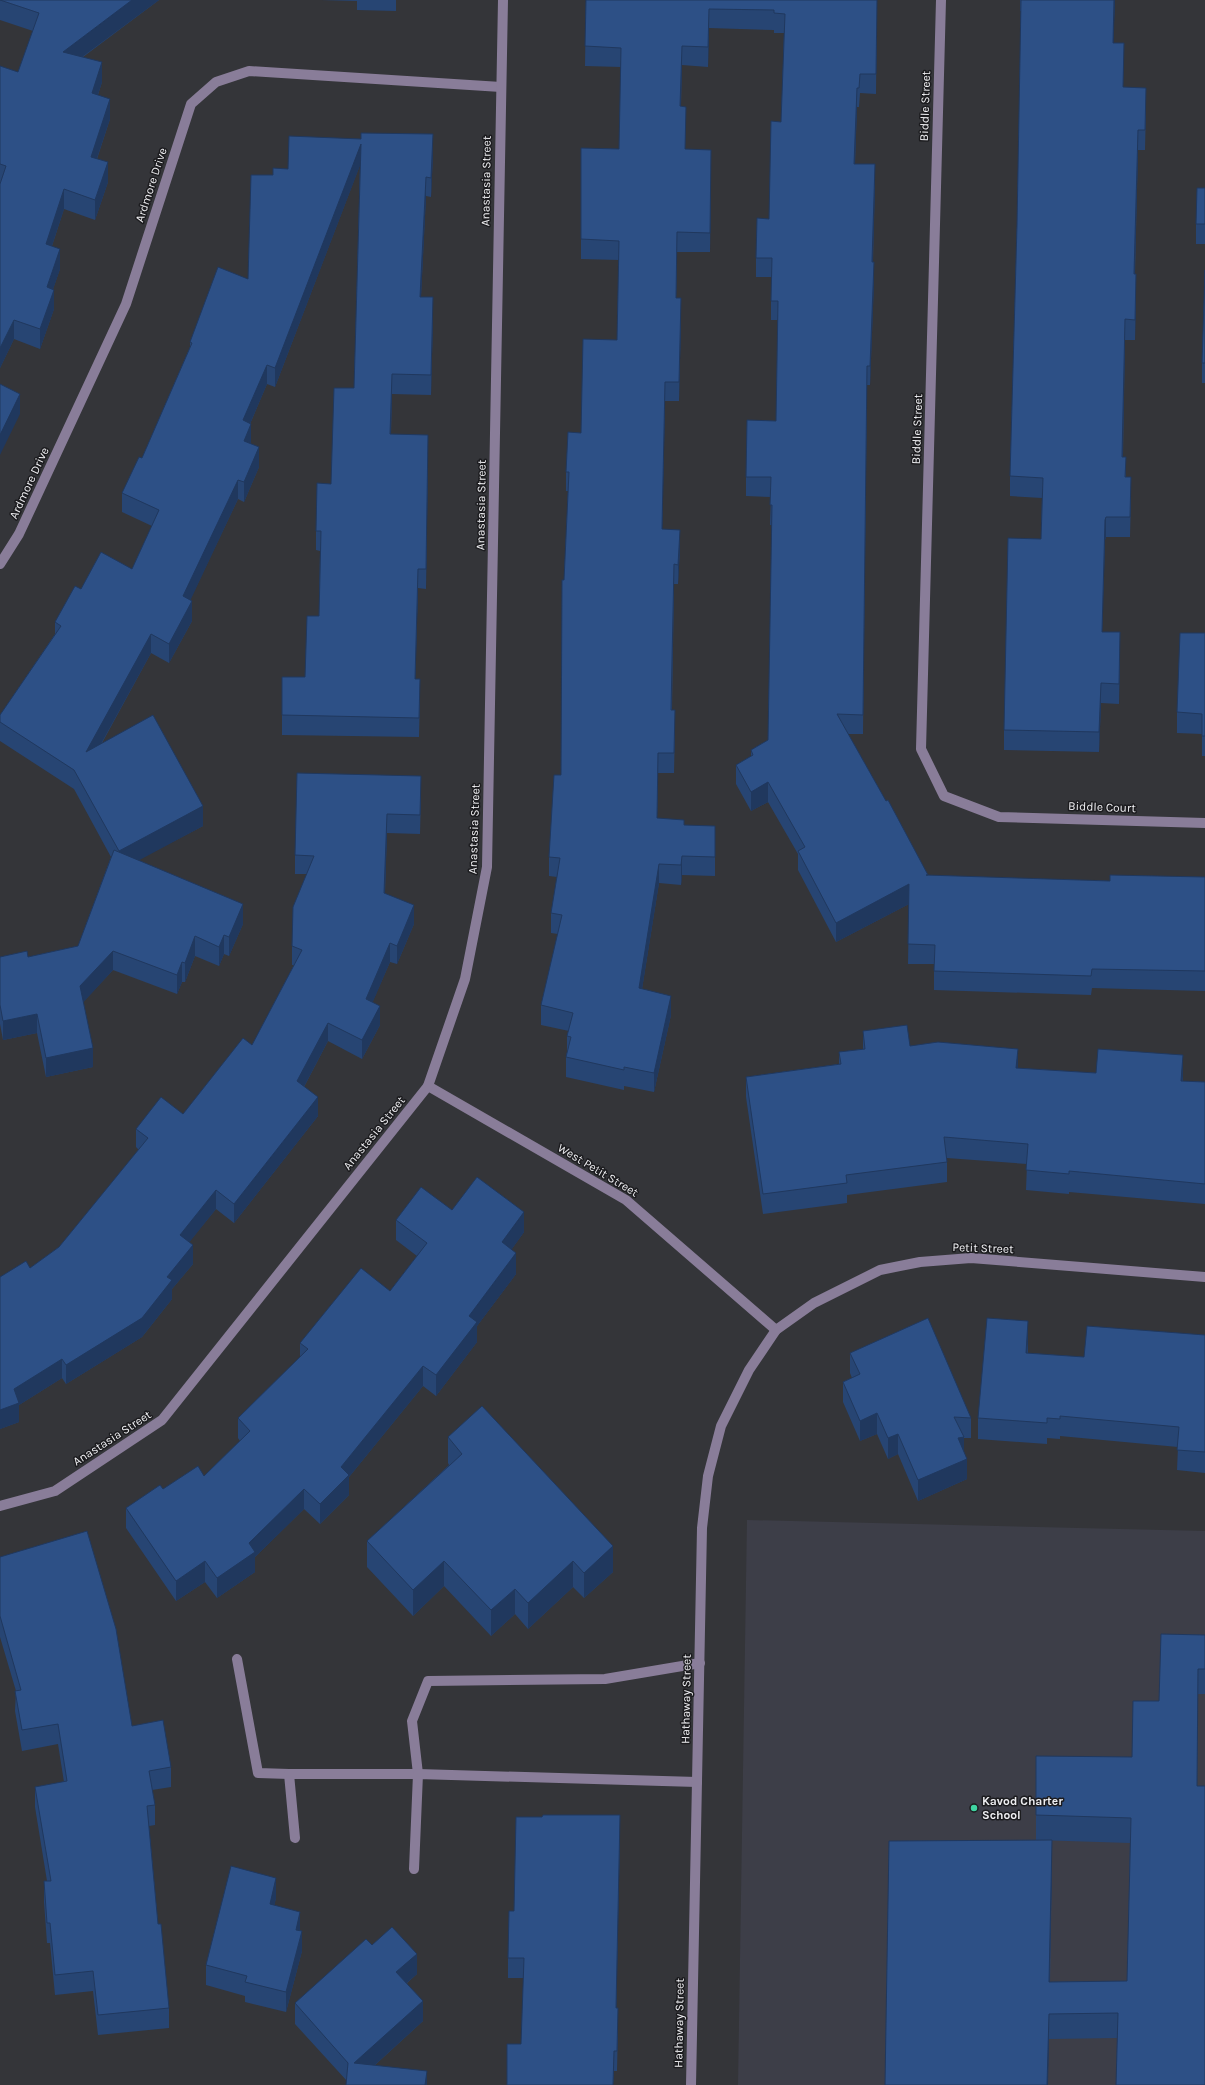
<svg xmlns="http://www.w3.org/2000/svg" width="1205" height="2085" viewBox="0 0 1205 2085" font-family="Karla,sans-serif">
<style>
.built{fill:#3d3e48}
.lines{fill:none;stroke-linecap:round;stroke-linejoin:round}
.minor{stroke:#897d99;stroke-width:10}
.wall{fill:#274573}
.shaded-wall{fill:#20385e}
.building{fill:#2d5086;stroke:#20385e}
.poi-dot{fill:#3fd4a2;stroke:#1c1c1f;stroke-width:1.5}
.labels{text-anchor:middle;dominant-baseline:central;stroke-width:3;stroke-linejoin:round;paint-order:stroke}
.street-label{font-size:12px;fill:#efeff2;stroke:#1c1c1f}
.poi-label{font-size:12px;font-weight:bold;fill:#efeff2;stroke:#1c1c1f;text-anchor:start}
</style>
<rect width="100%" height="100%" fill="#343539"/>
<path class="built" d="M747,1520l458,11v554h-467z"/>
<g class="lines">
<g class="minor">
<path d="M941,0l-20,749 23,47 55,21 206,6"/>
<path d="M0,564l19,-30 107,-230 65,-200 25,-22 33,-11 252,16"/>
<path d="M428,1086l198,114 150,130"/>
<path d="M0,1506l55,-15 107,-71 266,-334 37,-107 22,-112 16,-867"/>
<path d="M237,1659l21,114 31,1"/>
<path d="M295,1838l-6,-64h129l-6,-53 16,-40 177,-2 95,-16"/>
<path d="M414,1869l4,-95 279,8"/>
<path d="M691,2085l11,-557 6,-52 13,-50 28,-56 27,-40 38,-27 66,-33 40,-8 51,-4 234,19"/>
</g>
</g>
<g class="wall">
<path d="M0,0h159l-76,57 19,25 -4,13 12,24 -13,40 11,23 -13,38 -31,-11 -12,37 8,23 -7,20 1,20 -14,40 -26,-10 -14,29v-302l18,6 15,-41 -33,-11z"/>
<path d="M321,0h75v11l-39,-1v-9z"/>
<path d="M586,0h291l-1,94 -16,-1 -1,14h-2l-2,57 20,20 -2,78 1,19 -4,104h-3l-4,349h-15l80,142 182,5 95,-4v114l-113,-3 -1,7 -157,-5v-26h-26l1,-60 -73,38 -38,-72v-16l-30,-52 -17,9 -15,-27v-19l15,-9v-6l17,-10 4,-215h-2l1,-28 -25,-1v-19l30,-56 2,-101h-7v-43h-15v-19l13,-39 12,-97 3,-89h-10v-3l-65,-2 -1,39 -26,-2 -1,41 4,43 26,20 -1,83h-33l-1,46 5,20 -2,83h-14l-3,128 18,20 -2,35h-4l-2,126 3,19 -1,44h-16l-1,45 27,7 31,20v31l-33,-1 -1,10 -22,-2 -17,106 29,26 -17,77 -30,-6v4l-58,-13v-20l1,-5v-16l2,-5 -28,-6v-20l17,-71 -7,-1v-20l6,-36 -8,-1v-19l12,-82 3,-195 4,-89h-2v-19l51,-132 2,-80 -38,-1v-111l38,1 2,-82 -36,-1z"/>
<path d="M1020,0h95l-2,43 10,44 23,21 -1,42h-7l-3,124 1,20 -1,46h-10l-2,117 3,20 5,20 -1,40h-24l-1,3 -3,92 18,20 -1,52 -18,-1 -2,49 -95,-2v-20l37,-191 1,-41 -32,-2v-20l7,-251 4,-214h-1z"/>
<path d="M433,154l-2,43 -5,-1 -5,101 12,20 -2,78 -39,-1 -1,40 37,21 -2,134 -8,-1 -3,91 5,19 -1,39 -137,-2v-58h23l14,-61 1,-65 -4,-1v-19l15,-47 23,-96 6,-223 -85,222 -8,-3 -17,40 1,20 8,23 -15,35 -6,-3 -48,101 2,21 -23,42 -18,-10 -49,90 101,83 -65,34 105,64 -14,32 -5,-2 -5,12 -24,-10 -10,26h-3l-5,12 -64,-24 -30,32 10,65 -47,10 -9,-44 -34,7 -3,-16v-67h28l50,-11 33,-89 -37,-68 -74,-48v-26l55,-81v-12l26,-33 51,-20 20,-43 -30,-14v-19l20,-35 48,-111v-5l58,-63 25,-104 15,-6z"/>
<path d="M1205,188v56h-9v-20z"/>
<path d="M1205,270v113h-3v-20z"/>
<path d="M1205,633v123h-3v-22l-25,-1v-21z"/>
<path d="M421,794l-1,40 -33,-1 -2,60 29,31 -17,40 -7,-2 -18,41 8,22 -18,34 -34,-18 -24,46 14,29 -84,107 -18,-14 -27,33 4,22 -21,25v10l-30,38 -76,47 -4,-6 -43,27v17l-19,7v-152l30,-9 29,-21 80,-97 -3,-3v-18l47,-15 69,-69 42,-80h-2v-19l15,-72h-12v-19z"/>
<path d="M863,1031l47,15 108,22 78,5 87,2v6l22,1v122l-136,-12v2l-43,-4 1,-26 -80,-6v24l-100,13v8l-84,11 -17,-117v-20l93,-13v-12l24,-3z"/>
<path d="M452,1210l72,22 -13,18 5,24 -39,52v16l-41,54 -13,-10 -74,91v18l-29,29 -16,-15 -49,48v15l-38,26 -12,-16 -29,19 -50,-73v-20l37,-19 41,-13 36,-35 -2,-3v-20l62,-61v-14l90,-52 27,-35 -21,-16v-20z"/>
<path d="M1205,1335v138l-28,-3 1,-23 -118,-11v3l-13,-1v6l-69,-5v-21l50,-77v12l56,4z"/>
<path d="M850,1353l121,65v20h-7v13l3,28 -49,22 -20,-47 -10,5 -11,-25 -17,7 -17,-39v-20l9,-4 -2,-5z"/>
<path d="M448,1437l165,135 -29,26 -11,-11 -45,42 -13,-15 -24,22 -47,-50 -31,30 -46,-49v-26l82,-76 -1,-2z"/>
<path d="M0,1557l132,169 39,41v20l-19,3 3,15v20l-6,1 9,98 11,84v20l-71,7 -5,-44 -38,4 -5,-52h-3l-3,-41v-21h3l-12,-74v-20l29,-5 -6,-38 -36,7 -7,-40 1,-20 -16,-54z"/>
<path d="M1205,1635v59h-7l-81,344 -68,1 -164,46 167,-220 -2,117 77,-1 3,-138 -94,-3v-25l96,-58 27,-56z"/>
<path d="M620,1835l-4,173 2,21 -1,42h-3l-1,14h-106l14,-41 3,-66h-16v-20l6,-47z"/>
<path d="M276,1898l-2,8 26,25 2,20 -16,61 -41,-10v-6l-39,-11v-20z"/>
<path d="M372,1945l45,29 -10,9 16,38 -48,44 52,20 -80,-4 -52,-57v-21z"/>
</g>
<g class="shaded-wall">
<path d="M132,0h27l-96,71v-19z"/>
<path d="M1114,0h1l-2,63v-20z"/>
<path d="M709,9v19l-1,39v-20z"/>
<path d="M682,46v19l-2,61v-20z"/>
<path d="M102,62v20l-10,31v-20z"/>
<path d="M857,88v19l-3,76v-19z"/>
<path d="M110,99v20l-19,57v-19z"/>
<path d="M1138,130v20l-4,144v-20z"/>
<path d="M433,134v20l-2,43v-19z"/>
<path d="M361,144v19l-86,224v-19z"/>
<path d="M711,150v19l-1,83v-19z"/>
<path d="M108,162v20l-13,38v-20z"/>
<path d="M875,164v20l-3,97v-19z"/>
<path d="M426,177v19l-6,120v-19z"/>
<path d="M64,189v20l-18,55v-20z"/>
<path d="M60,249v20l-13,38v-20z"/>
<path d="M874,262v19l-4,104v-19z"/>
<path d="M1136,274v20l-1,46v-20z"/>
<path d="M54,290v19l-14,40v-20z"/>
<path d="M433,297v20l-2,78v-20z"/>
<path d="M681,298v20l-2,83v-19z"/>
<path d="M1125,319v21l-3,137v-20z"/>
<path d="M14,320v19l-14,29v-20z"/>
<path d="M267,365v19l-24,56v-20z"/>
<path d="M392,374v20l-2,60v-20z"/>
<path d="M665,382v19l-3,148v-20z"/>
<path d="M20,394v20l-20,41v-20z"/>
<path d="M251,424v20l-7,-3z"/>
<path d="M428,435v20l-2,134v-20z"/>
<path d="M259,447v20l-15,35v-20z"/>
<path d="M238,480v19l-55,117v-20z"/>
<path d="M1106,517v20l-1,3 -3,112 3,-132z"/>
<path d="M680,530v19l-2,35v-19z"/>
<path d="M418,569v19l-3,110v-19z"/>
<path d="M192,601v20l-23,42v-19z"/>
<path d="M1120,632v20l-1,52v-20z"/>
<path d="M151,634v19l-65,118v-19z"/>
<path d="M1101,683v20l-2,49v-20z"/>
<path d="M768,782v20l-17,9v-19z"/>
<path d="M203,806v20l-84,45v-20z"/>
<path d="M387,814v19l-3,79v-19z"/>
<path d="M682,856v19l-1,10v-20z"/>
<path d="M659,864v19l-20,125v-20z"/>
<path d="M909,884v20l-73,38v-19z"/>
<path d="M243,904v20l-14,32v-19z"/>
<path d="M414,905v19l-17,40v-18z"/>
<path d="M224,935v19l-5,12v-19z"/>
<path d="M195,936v20l-10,26v-19z"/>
<path d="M390,943v19l-24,56v-19z"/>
<path d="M113,951v19l-33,36v-20z"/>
<path d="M182,962v20l-5,12v-19z"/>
<path d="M671,996v19l-17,77v-19z"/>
<path d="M380,1006v19l-18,34v-19z"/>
<path d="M37,1014v19l-34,7v-19z"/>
<path d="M328,1023v18l-31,59v-19z"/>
<path d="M93,1048v19l-47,10v-19z"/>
<path d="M1018,1049v20l-2,-1z"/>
<path d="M1183,1055v20l-2,26v-20z"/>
<path d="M318,1097v19l-84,107v-19z"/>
<path d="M216,1190v19l-36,45v-19z"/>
<path d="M524,1212v20l-22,31v-21z"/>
<path d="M193,1245v19l-21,25v10l-30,38 -76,47v-19l101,-88z"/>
<path d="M516,1253v21l-39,52v16l-41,54v-21l33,-59z"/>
<path d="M1028,1321v20l-2,32v-20z"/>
<path d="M62,1359v19l-43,27v17l-19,7v-19l14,-21z"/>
<path d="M423,1366v20l-74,91v18l-29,29v-20l21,-37z"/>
<path d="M877,1413v21l-17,7v-20z"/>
<path d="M898,1434v20l-10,5v-21z"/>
<path d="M964,1437v20l-6,-19z"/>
<path d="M967,1459v20l-49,22v-21z"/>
<path d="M304,1489v20l-49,48v15l-38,26v-20l32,-35z"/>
<path d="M613,1546v26l-29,26v-25z"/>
<path d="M205,1561v21l-29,19v-20z"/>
<path d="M444,1561v25l-31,30v-26z"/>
<path d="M573,1561v26l-45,42v-26z"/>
<path d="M515,1589v25l-24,22v-26z"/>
<path d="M620,1815v20l-4,194v-21z"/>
<path d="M1052,1840v25l-3,142v-25z"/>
<path d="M276,1878v20l-6,27v-21z"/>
<path d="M300,1912v20l-4,-2z"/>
<path d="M302,1931v20l-16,61v-20z"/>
<path d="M417,1954v20l-21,18v-20z"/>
<path d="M423,2001v20l-69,63v-21z"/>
<path d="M1049,2014v25l-1,46h-1z"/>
<path d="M427,2071v14h-2z"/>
</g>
<g class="building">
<path d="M0,0h132l-69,52 39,10 -10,31 18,6 -19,58 17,5 -13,38 -31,-11 -18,55 14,5 -13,38 7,3 -14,39 -26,-9 -14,28v-164l6,-18 -6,-2v-98l18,6 21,-59z"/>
<path d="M586,0h291l-1,74h-16l-1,14h-2l-3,76h21l-3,98h2l-4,104h-3l-4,349 -26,-1 49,87 2,-1 40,75h-2l184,6v-6l95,2v94l-113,-2 -1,7 -157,-5 1,-26 -27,-1 1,-60 -73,39 -38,-72 7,-4 -37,-65 -17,10 -15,-27 17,-10 -2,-5 17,-10 4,-235h-2l1,-28h-25l1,-57 29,1 2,-120h-7l1,-43h-16l1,-40 12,1 2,-98 10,1 4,-108 -11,-1v-3l-65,-1 -1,38 -26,-1 -2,60 6,1 -1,42 26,1 -1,83 -33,-1 -1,66h5l-2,84h-14l-3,147 18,1 -2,35 -4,-1 -3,146h4l-1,43h-16l-1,65 27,2v5l31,1v31l-33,-1 -1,9 -22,-1 -20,124 32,8 -17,77 -30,-6v3l-58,-13 5,-20 -4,-1 6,-23 -32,-8 21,-90 -11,-2 9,-55 -11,-1 5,-82h7l1,-195h2l5,-108h-3l2,-40 13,1 2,-94 34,1 2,-99 -38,-2v-91l38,1 2,-101 -36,-2z"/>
<path d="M1021,0h93l-1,43h11l-1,44 23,1 -1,42h-7l-4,144h2l-1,46 -10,-1 -3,138h4l-1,20h6l-1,40h-24l-1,3 -3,112h18l-1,52 -18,-1 -2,49 -95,-2 4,-192 33,1 2,-61 -33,-2 7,-251z"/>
<path d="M361,133l72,1 -2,44 -5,-1 -6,120h13l-2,78 -39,-1 -2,60 38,1 -2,134h-8l-3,110h5l-1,39 -137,-3v-38h23l2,-61h12l2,-85h-5l1,-48 14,1 3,-96h20l7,-244 -86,224 -8,-3 -24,55 8,4 -7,17 15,6 -15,35 -6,-2 -55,116 9,5 -23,43 -18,-10 -65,118 67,-37 50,91 -84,45 -45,-81 -74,-48v-7l61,-89 -6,-4 20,-36 6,3 20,-37 31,17 27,-59 -37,-17 17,-36 3,1 50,-115 -2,-1 28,-75 30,12 3,-104h22v-7l15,1 1,-33 72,3z"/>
<path d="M1197,188h8v36h-9z"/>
<path d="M1205,270v93h-3z"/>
<path d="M0,384l20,10 -20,41z"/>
<path d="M1180,633h25v103h-3v-22l-25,-2z"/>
<path d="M297,773l124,3 -1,39 -33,-1 -3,79 30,12 -17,41 -7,-3 -24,56 14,7 -18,34 -34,-17 -31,58 21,16 -84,107 -18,-14 -36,45 13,10 -26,32 5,3 -30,38 -76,47 -4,-6 -48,30 5,14 -19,7v-133l26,-16 4,7 29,-21 89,-109 -12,-9 25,-32 22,17 60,-76 9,7 50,-95 -10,-4 1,-39 21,-51 -19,-1z"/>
<path d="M114,850l129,54 -14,33 -5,-2 -5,12 -24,-11 -10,27 -3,-1 -5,13 -64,-24 -33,35 13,62 -47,10 -9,-44 -34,7 -3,-16v-48l27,-6 1,6 50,-11z"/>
<path d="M907,1025l3,21 28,-4 80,7 -2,19 80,5 2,-24 85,6 -2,26 24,1v102l-136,-13v3l-43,-4 2,-26 -84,-7 3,25 -101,13 1,8 -84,11 -17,-117 95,-13 -2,-12 26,-3 -2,-18z"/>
<path d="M477,1177l47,35 -22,30 14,11 -47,63 8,6 -41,53 -13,-9 -82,101 8,8 -29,29 -16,-15 -55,54 6,9 -38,26 -12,-17 -29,20 -50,-73 34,-23 3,4 35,-23 6,10 46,-45 -12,-13 70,-69 -8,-6 61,-75 29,23 37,-48 -31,-23 25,-33 31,23z"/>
<path d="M928,1318l43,100 -17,-1 10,20 -6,1 9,21 -49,21 -20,-46 -10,4 -11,-25 -17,8 -17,-39 17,-8 -10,-21z"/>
<path d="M987,1318l41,3 -2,32 58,4 3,-31 118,9v117l-28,-2 2,-23 -119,-11v3l-13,-1v5l-69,-5z"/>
<path d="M482,1406l131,140 -29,27 -11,-12 -45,42 -13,-14 -24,21 -47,-49 -31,29 -46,-49 95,-87 -14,-17z"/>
<path d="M87,1531l29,98 16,97 31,-6 8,47 -22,4 6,34 -8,1 11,118h3l8,84 -71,7 -5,-44 -38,4 -5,-52h-3l-3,-42h7l-16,-94 32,-6 -9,-57 -36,6 -7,-39 6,-1 -21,-74v-59z"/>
<path d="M1161,1634l44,1v34h-7l-1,117h8v299h-89l2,-72 -69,1 -2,71h-162l4,-244 163,-1 -3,142 78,-1 4,-163 -95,-3v-59l96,1 1,-56h26z"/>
<path d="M543,1815h77l-4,193h2l-1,43h-3l-1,34h-106v-41h14l3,-86h-16l1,-47h5l2,-94h26z"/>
<path d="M231,1866l45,12 -6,26 30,8 -4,18 6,1 -16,61 -41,-10 2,-6 -41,-11z"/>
<path d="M392,1927l25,27 -21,18 27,29 -69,62 73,8 -2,14h-79l2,-22 -53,-60 71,-64 6,6z"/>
</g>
<circle class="poi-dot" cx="974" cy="1808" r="4"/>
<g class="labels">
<g class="street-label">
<text transform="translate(925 106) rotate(-88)">Biddle Street</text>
<text transform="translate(486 181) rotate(-89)">Anastasia Street</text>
<text transform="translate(151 185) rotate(-72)">Ardmore Drive</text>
<text transform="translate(917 429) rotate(-88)">Biddle Street</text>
<text transform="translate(29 483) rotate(-65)">Ardmore Drive</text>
<text transform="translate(481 505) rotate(-89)">Anastasia Street</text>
<text transform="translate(1102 807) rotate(2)">Biddle Court</text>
<text transform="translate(474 829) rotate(-88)">Anastasia Street</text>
<text transform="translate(374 1133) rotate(-51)">Anastasia Street</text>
<text transform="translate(598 1170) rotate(31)">West Petit Street</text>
<text transform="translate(983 1248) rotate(2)">Petit Street</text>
<text transform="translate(112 1438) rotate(-33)">Anastasia Street</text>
<text transform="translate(686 1699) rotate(-89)">Hathaway Street</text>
<text transform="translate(679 2023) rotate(-89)">Hathaway Street</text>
</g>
<g class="poi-label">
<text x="982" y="1801">Kavod Charter<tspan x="982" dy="14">School</tspan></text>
</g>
</g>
</svg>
